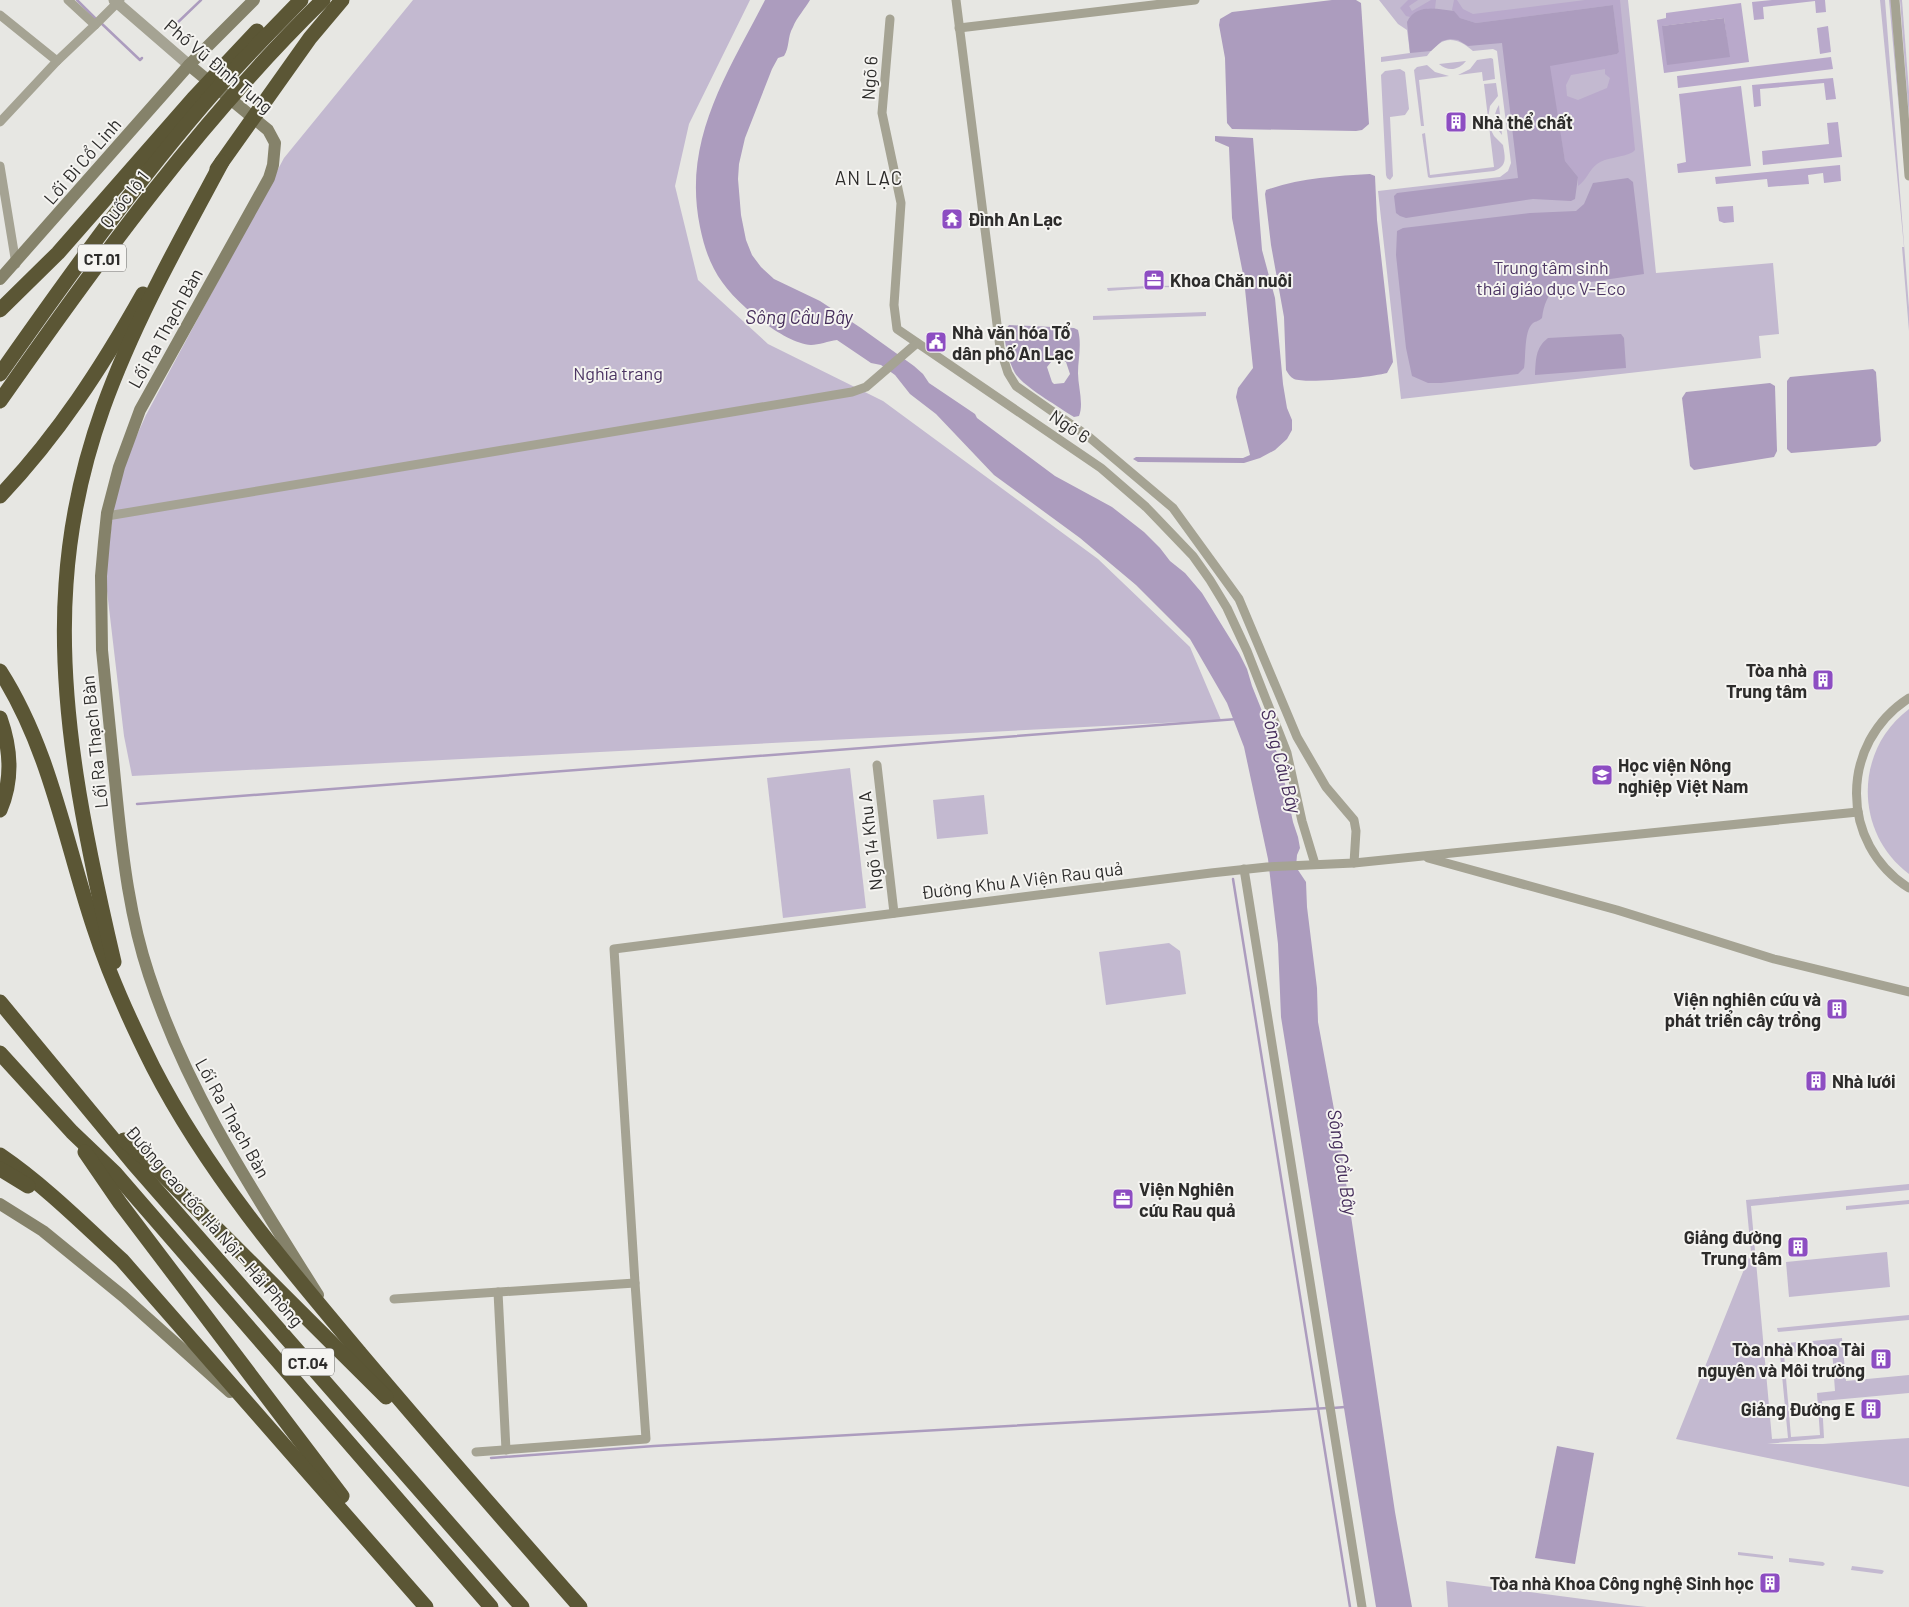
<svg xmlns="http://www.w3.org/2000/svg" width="1909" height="1607" viewBox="0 0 1909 1607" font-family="Barlow,sans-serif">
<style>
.green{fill:#c3b9d0}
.forest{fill:#b9a9cb;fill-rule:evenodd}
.water{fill:#ac9cbe;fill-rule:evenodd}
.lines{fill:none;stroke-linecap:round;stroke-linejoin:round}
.stream{stroke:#ac9cbe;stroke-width:2.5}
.minor{stroke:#a5a393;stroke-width:9}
.tertiary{stroke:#a5a393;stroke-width:11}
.secondary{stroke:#85826a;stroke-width:12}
.motorway{stroke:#5b5635;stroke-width:15}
.labels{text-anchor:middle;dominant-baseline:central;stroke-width:4;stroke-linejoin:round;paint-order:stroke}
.shield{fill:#f5f4f1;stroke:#696866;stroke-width:1}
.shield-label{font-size:16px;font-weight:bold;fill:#2d2c2b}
.street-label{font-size:18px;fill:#2d2c2b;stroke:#f5f4f1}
.poi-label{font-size:18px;font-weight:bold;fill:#2d2c2b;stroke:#f5f4f1;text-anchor:start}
.park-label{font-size:18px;fill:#4c3563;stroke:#f5f4f1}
.neighbourhood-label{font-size:19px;letter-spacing:1px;fill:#2d2c2b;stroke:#f5f4f1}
.water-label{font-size:19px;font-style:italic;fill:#442c5a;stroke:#f5f4f1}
</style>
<rect width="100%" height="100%" fill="#e7e7e3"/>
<g class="green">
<path d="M413,0h337l-61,124 -14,62 23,94 70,64 115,57 215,158 92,88 31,73 -1089,56 -8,-40 -19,-162 13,-97 28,-62 138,-257z"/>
<path d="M1379,0h249l28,273 117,-10 6,71 -20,2 2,22 -360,41 -23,-208 122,-14 8,-6 3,-8 -14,-112 -4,-2 -20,2c-18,-16 -32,-15 -46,5l-46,6v-5l29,-4 -3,-23 -9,-6z"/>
<path d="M1880,0h5l24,308v23l-7,-84h2z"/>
<path d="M1889,0h2l9,121z"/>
<path d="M1900,0h2l7,92v26z"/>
<path d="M1491,58l2,1 2,20 -12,2 -1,-9 -24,3 12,-6 7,-9z"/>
<path d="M1466,61c-7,9 -18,11 -27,3z"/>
<path d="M1427,65l8,7 14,4 -30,4 5,46h-3l-7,-56 3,-3z"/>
<path d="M1400,69l5,3 4,37 -4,6 -15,2 3,59 -3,4 -3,-2 -1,-3 -5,-100 4,-4z"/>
<path d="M1496,83l2,13 -8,10 -2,12 -4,-34z"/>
<path d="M1499,105l3,30c-8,-9 -10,-19 -3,-30z"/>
<path d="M1489,126l5,10 9,9c2,12 5,21 -9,26l-64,7 -2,-1 -6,-43 3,-1 5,42 64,-8z"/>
<path d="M1201,285v3l-41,-1v-1z"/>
<path d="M1148,286v2l-40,3 -1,-3z"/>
<path d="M1206,312v4l-113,4v-4z"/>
<path d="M1909,709v165c-55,-41 -55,-124 0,-165z"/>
<path d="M850,768l16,140 -83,10 -16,-140z"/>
<path d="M984,795l4,39 -51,5 -4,-39z"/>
<path d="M1169,943l11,8 6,43 -80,11 -7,-53z"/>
<path d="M1909,1184v6l-158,16 21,233 16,-1 -9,-94 18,-2v10l-13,2 7,83 29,-2 -3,-42 18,-2 -3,-42 -29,3 -1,-10 40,-4 4,43 63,-6v18l-87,8 2,37 -57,6h56l86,-6v49l-233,-48 75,-187 -5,-52z"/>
<path d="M1909,1200v4l-63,6v-4z"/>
<path d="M1887,1252l3,35 -101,10 -3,-35z"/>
<path d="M1909,1315v5l-131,12 -1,-4z"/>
<path d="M1738,1552l35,4v3l-35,-4z"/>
<path d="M1789,1558l34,4 2,2 -2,2 -34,-4z"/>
<path d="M1852,1566l30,4 2,1 -2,3 -31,-4z"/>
<path d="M1446,1581l182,24 19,2h-199z"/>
</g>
<g class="forest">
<path d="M1408,0h10l-9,6 3,5 19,-11h5l-1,9c-9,-1 -19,1 -25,8l-4,-1 -6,-8z"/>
<path d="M1454,0h3l6,9 10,5 112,-14h35l15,150 -2,2c-11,6 -27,5 -36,12 -8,6 -11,17 -19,22v-9l-13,-16 -16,-93 2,-3 66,-11 2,-2 -6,-47 -137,18 -16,-5 -8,-8zM1605,69v5l5,4 -3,10 -29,12 -11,-4 -1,-11 5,-10z"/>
<path d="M1772,0h53l1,12 -10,1 -1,-12 -52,6 1,12 -10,1 -2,-18z"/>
<path d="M1741,3l8,59 -85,11 -7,-53 9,-2v-5zM1724,18l5,39 -66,-31z"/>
<path d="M1828,26l3,26 -11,2 -3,-26z"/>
<path d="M1831,57l2,12 -155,19 -1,-12z"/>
<path d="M1833,78l3,21 -10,1 -2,-17 -64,6 1,17 -7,1 -2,-22z"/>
<path d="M1741,86l10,80 -73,7 -1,-9 9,-2 -7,-68z"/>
<path d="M1838,122l4,35 -79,8 -1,-14 67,-7 -2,-21z"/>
<path d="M1840,165l1,16 -17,2 -1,-10 -15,2 1,9 -41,3 -1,-8 -51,5 -1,-7z"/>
<path d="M1733,206l1,16 -10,1 -5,-2 -2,-14z"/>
</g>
<g class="water">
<path d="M765,0h45c-5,9 -13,17 -17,27 -6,10 -3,20 -9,29l-6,2 -6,11 -27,69 -6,26 -1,15 3,36 5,25 6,15 9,12 13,12 46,22 41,27 53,38 9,8 6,9 46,31 2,4 78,58 57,31 32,25 16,16 10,13 15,12 17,20 37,60 8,16 5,17 16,40 13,39 12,57 5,15 2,11 -3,7 -1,12 10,15 1,25 10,81 1,34 22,120 55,370 17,95h-36l-95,-590 -3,-73 -10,-85 -24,-112 -17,-44 -37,-64 -54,-54 -56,-47 -86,-63 -58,-61 -26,-20 -15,-19 -14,-10 -10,-2 -34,-23c-9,1 -18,5 -26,5 -20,-1 -51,-24 -65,-37 -27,-24 -39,-46 -46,-81 -18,-87 27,-153 65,-227z"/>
<path d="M1332,0h24l5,3 8,121 -7,6 -6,1 -124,-2 -5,-6 -2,-65 -6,-33 1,-6 12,-7z"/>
<path d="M1613,5l6,47 -2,2 -67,12 15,95 13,16 -3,22 -4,2 -38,-2 -127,19 -6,-2 -4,-3 -2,-17 3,-3 121,-15 -16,-135 -34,3 -10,-6 -8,-1 -8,2 -11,10 -21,2 -3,-31c9,-19 30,-13 47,-11l6,7 16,5z"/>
<path d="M1724,18l6,39 -63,8 -5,-39z"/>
<path d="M1215,136l38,2 9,112 13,48 8,86 4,24 5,12v10l-5,9 -12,11 -15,8 -16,5 -106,-1 -5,-3 3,-2 107,1 7,-3 -14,-58 2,-9 15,-20 -9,-89 -12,-61 -3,-71 -14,-6z"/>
<path d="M1370,174l5,2 2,44 16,142 -6,11c-15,4 -80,11 -93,6 -4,-2 -6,-6 -8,-9l-2,-53 -13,-72 -6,-51 1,-4c34,-12 69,-14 104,-16z"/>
<path d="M1628,178l5,4 11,92 -87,13c-10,9 -13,17 -15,31 -4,4 -7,3 -10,6 -8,8 -6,33 -8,44l-6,6 -77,9h-13l-16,-7 -6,-28 -10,-93 1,-24 6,-3 127,-15 46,-2 8,-7 9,-21z"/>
<path d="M1009,325l65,3 4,2c4,15 0,29 0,43 0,14 6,30 1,43l-5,1 -5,-3c-14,-10 -45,-27 -54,-41 -7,-13 -10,-28 -11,-42zM1060,359l6,3 4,12 -6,9 -10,1 -2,-2 -5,-15 4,-5z"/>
<path d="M1621,334l3,4 2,30 -91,7c1,-15 0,-27 13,-37z"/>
<path d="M1873,369l3,3 5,69 -5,5 -85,7 -4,-4v-68l3,-4z"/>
<path d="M1770,383l5,3 2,65 -3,6 -80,13 -4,-4 -8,-68 4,-6z"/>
<path d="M1557,1446l37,7 -19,111 -40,-6z"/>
</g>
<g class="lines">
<g class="stream">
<path d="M77,0l20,20"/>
<path d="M101,23l39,37 2,-2"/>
<path d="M175,25l26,-25"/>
<path d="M137,804l1100,-85"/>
<path d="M1233,879l117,728"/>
<path d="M1333,1408l12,-1"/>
<path d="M491,1458l163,-12 674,-38"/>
</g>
<g class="minor">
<path d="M956,0l44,348 8,25 8,13 73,51 84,71 66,91 58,138 29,50 28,33 2,11 -2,32"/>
<path d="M1895,0l14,176"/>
<path d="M0,15l57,46"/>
<path d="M890,19l-8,94 19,90 -7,102 3,24 204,139 45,39 47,49 17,24 17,28 20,43 40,102 15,68 13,43"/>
<path d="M95,25l25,-25"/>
<path d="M959,28l236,-28"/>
<path d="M0,122l57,-61 38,-36 -27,-25"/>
<path d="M0,166l16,98"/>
<path d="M107,516l745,-124 14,-5 51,-44"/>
<path d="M1909,698c-70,45 -70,146 0,190"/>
<path d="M877,765l17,148"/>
<path d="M1428,858l189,52 157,49 135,33"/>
<path d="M1244,869l118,738"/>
<path d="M498,1292l8,158"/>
<path d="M394,1299l241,-16"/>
<path d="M476,1452l170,-13 -11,-156 -21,-334 597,-76 56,-6 87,-4 504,-51"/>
</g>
<path class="tertiary" d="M114,0l75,65"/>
<g class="secondary">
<path d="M189,65l79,65 7,13 -2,22 -4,13 -129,232 -21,57 -12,46 -3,29 -3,34 1,74c5,50 10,100 15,150 6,59 13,118 32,175 38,117 104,216 169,320"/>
<path d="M0,279l189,-214 65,-65"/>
<path d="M0,1204l43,27 81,66 106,95"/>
</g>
<g class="motorway">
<path d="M217,169l93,-131 32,-38"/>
<path d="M0,310l58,-57 135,-154 64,-68"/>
<path d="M0,374c73,-104 148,-209 233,-303 22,-24 45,-47 68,-71"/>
<path d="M0,401c98,-140 200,-281 323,-401"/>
<path d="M0,496c58,-61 102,-129 143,-202"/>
<path d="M0,671c50,78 65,170 94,257 15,47 37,95 59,139 54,105 131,196 207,286 72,85 146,170 220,254"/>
<path d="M0,718c11,31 13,62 0,92"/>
<path d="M114,962c-28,-120 -57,-254 -48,-378 4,-60 17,-120 37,-176 31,-86 76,-166 119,-246"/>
<path d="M0,1002l133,161 389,444"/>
<path d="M0,1053l72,79 43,41 376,434"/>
<path d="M124,1140l29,25 233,232"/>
<path d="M85,1152l35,51 222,293"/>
<path d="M0,1155c44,30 83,69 122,105l304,347"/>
<path d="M0,1169l28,17"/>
</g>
</g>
<defs>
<g id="building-square" transform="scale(1.125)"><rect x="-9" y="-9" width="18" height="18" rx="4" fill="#8d4dc2" stroke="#f5f4f1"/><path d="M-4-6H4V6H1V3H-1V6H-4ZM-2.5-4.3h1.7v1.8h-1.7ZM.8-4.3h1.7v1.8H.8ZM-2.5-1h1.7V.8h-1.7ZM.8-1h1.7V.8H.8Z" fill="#fff"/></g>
<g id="temple-square" transform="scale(1.125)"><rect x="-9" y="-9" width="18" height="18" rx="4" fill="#8d4dc2" stroke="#f5f4f1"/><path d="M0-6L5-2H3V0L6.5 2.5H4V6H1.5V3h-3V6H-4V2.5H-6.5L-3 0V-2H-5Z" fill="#fff"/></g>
<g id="office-square" transform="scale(1.125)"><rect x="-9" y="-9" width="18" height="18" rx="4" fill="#8d4dc2" stroke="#f5f4f1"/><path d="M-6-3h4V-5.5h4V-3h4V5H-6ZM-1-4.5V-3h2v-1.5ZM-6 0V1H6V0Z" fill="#fff"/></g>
<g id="civic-square" transform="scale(1.125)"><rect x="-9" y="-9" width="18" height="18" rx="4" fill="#8d4dc2" stroke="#f5f4f1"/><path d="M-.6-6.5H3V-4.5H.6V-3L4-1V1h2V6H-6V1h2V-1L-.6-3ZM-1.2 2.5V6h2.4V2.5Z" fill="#fff"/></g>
<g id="university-square" transform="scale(1.125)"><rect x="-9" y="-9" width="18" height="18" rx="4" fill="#8d4dc2" stroke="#f5f4f1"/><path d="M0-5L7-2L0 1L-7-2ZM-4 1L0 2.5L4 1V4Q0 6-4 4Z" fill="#fff"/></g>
</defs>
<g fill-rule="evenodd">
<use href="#building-square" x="1456" y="122"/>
<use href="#temple-square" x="952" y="219"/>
<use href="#office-square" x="1154" y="280"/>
<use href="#civic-square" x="936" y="342"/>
<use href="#building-square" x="1823" y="680"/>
<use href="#university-square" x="1602" y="775"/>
<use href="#building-square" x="1837" y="1009"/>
<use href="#building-square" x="1816" y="1081"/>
<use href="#office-square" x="1123" y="1199"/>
<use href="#building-square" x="1798" y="1247"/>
<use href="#building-square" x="1881" y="1359"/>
<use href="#building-square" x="1871" y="1409"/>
<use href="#building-square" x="1770" y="1583"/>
</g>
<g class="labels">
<g class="shield">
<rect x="78" y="244.5" width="48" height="27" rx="4"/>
<rect x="282" y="1348.5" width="52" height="27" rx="4"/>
</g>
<g class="shield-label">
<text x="102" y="258">CT.01</text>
<text x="308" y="1362">CT.04</text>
</g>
<g class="street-label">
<text transform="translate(219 66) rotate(40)">Phố Vũ Đình Tụng</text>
<text transform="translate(869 78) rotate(-86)">Ngõ 6</text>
<text transform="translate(82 161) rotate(-49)">Lối Đi Cổ Linh</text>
<text transform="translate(124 199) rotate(-52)">Quốc lộ 1</text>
<text transform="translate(165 328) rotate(-61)">Lối Ra Thạch Bàn</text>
<text transform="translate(1070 426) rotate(34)">Ngõ 6</text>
<text transform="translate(94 742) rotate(-96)">Lối Ra Thạch Bàn</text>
<text transform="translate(870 841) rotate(-97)">Ngõ 14 Khu A</text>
<text transform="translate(1022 880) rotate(-7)">Đường Khu A Viện Rau quả</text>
<text transform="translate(233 1118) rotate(61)">Lối Ra Thạch Bàn</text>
<text transform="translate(215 1226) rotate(49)">Đường cao tốc Hà Nội – Hải Phòng</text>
</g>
<g class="poi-label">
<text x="1472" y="122">Nhà thể chất</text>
<text x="968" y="219">Đình An Lạc</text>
<text x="1170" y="280">Khoa Chăn nuôi</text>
<text x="952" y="332">Nhà văn hóa Tổ<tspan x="952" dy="21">dân phố An Lạc</tspan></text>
<text x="1807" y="670" text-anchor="end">Tòa nhà<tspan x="1807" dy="21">Trung tâm</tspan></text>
<text x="1618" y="765">Học viện Nông<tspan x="1618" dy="21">nghiệp Việt Nam</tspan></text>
<text x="1821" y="999" text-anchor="end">Viện nghiên cứu và<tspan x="1821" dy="21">phát triển cây trồng</tspan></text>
<text x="1832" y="1081">Nhà lưới</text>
<text x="1139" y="1189">Viện Nghiên<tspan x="1139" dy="21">cứu Rau quả</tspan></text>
<text x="1782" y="1237" text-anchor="end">Giảng đường<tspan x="1782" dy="21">Trung tâm</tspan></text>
<text x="1865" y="1349" text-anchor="end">Tòa nhà Khoa Tài<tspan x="1865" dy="21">nguyên và Môi trường</tspan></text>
<text x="1855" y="1409" text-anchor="end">Giảng Đường E</text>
<text x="1754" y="1583" text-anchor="end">Tòa nhà Khoa Công nghệ Sinh học</text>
</g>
<g class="park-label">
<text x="1551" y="267">Trung tâm sinh<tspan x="1551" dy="21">thái giáo dục V-Eco</tspan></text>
<text x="618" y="373">Nghĩa trang</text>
</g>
<g class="neighbourhood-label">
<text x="869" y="177">AN LẠC</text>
</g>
<g class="water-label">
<text x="799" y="316">Sông Cầu Bây</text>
<text transform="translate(1282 761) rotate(75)">Sông Cầu Bây</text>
<text transform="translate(1343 1162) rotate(81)">Sông Cầu Bây</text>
</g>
</g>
</svg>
